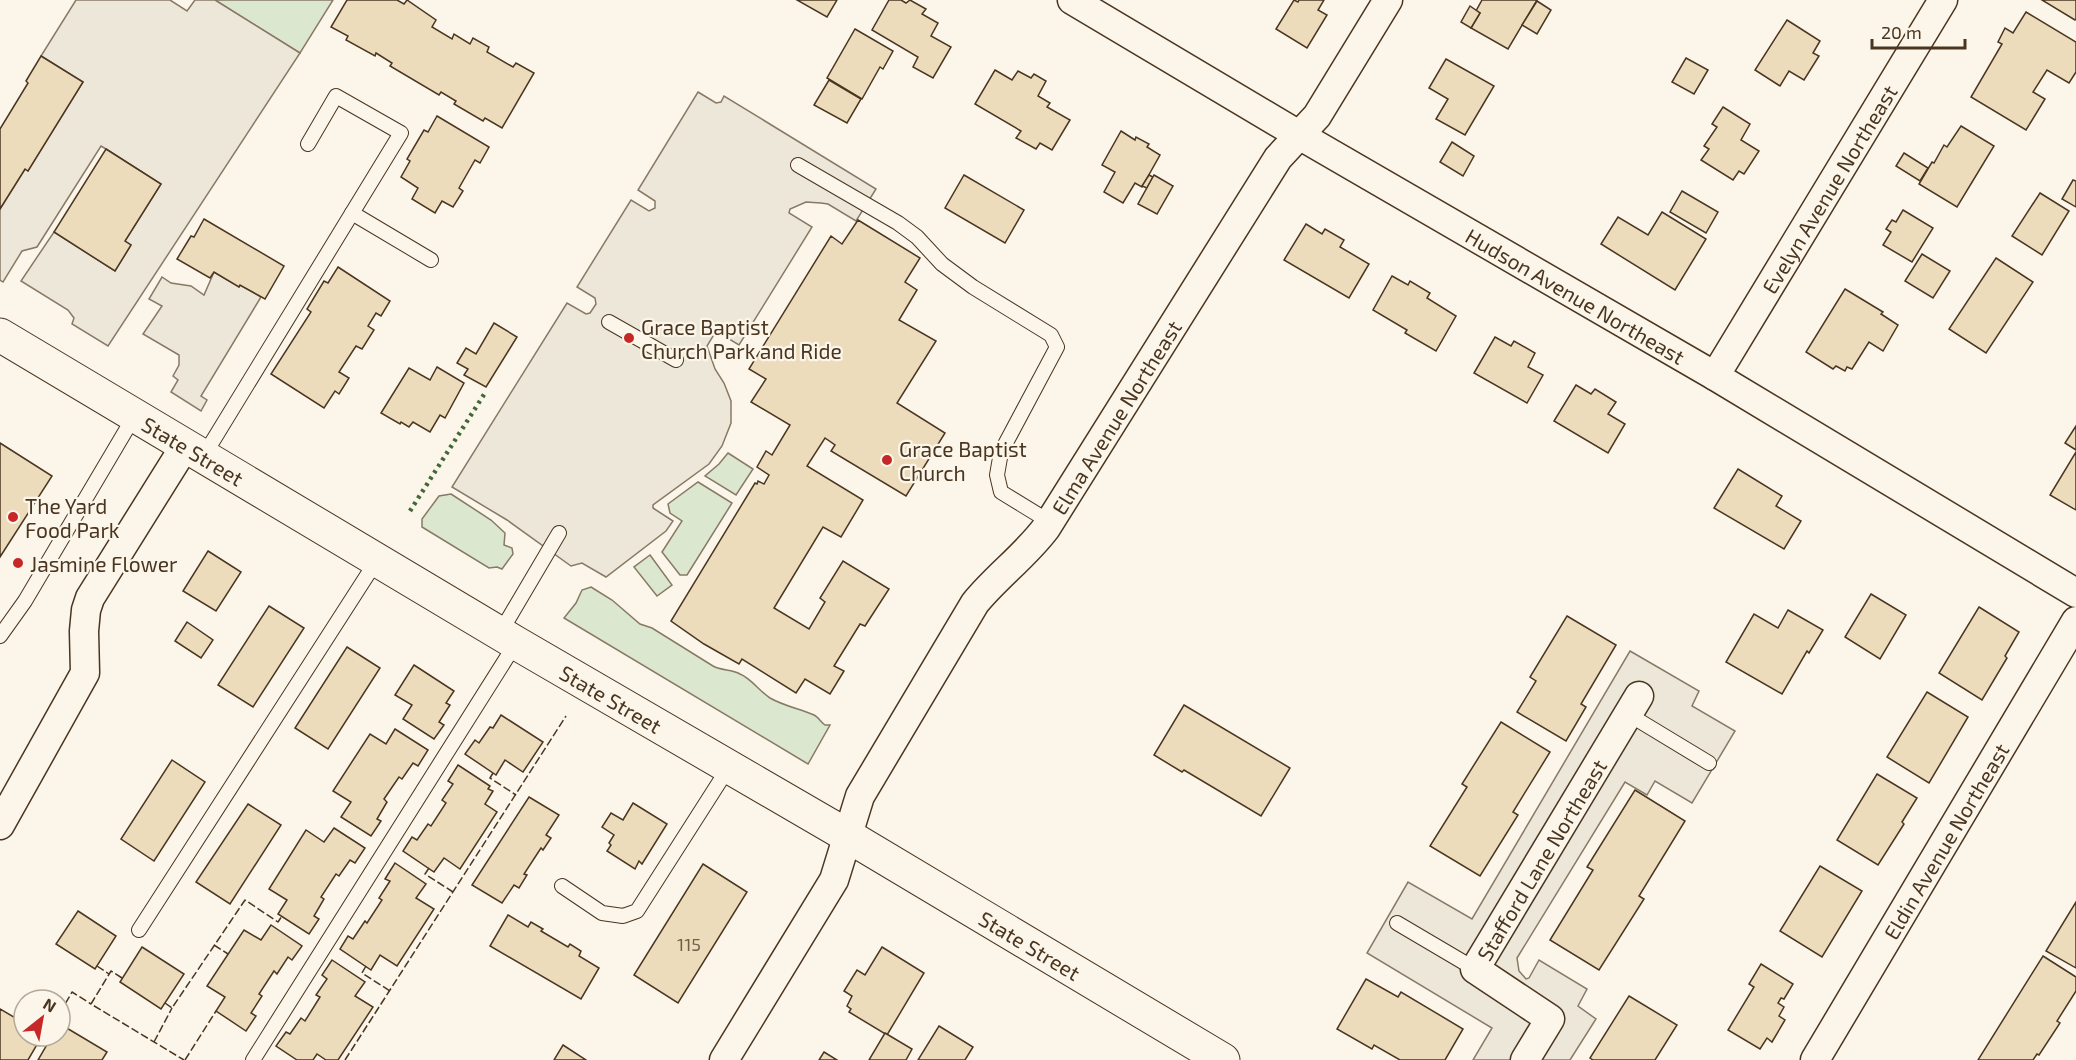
<svg xmlns="http://www.w3.org/2000/svg" width="2076" height="1060" viewBox="0 0 2076 1060" font-family="'Exo 2',sans-serif">
<style>
.green{fill:#dce7d0;stroke:#887966;stroke-width:1.5}
.parking{fill:#ede7d9;stroke:#887966;stroke-width:1.5}
.building{fill:#ecdcbc;stroke:#4a3520;stroke-width:1.5}
.lines{fill:none;stroke-linecap:round;stroke-linejoin:round}
.lane-casing{stroke:#4a3520;stroke-width:16}
.street-casing{stroke:#4a3520;stroke-width:31}
.secondary-casing{stroke:#4a3520;stroke-width:35}
.lane{stroke:#fbf6e9;stroke-width:14}
.street{stroke:#fbf6e9;stroke-width:28}
.secondary{stroke:#fbf6e9;stroke-width:33}
.hedge{stroke:#436837;stroke-width:4.5;stroke-dasharray:3 4.5;stroke-linecap:butt}
.fence{stroke:#4a3520;stroke-width:1.5;stroke-dasharray:8 3;stroke-linecap:butt}
.poi-dot{fill:#c62828;stroke:#fbf6e9;stroke-width:2}
.labels{text-anchor:middle;dominant-baseline:central;stroke-width:4.5;stroke-linejoin:round;paint-order:stroke}
.number-label{font-size:18px;fill:#725f47}
.street-label{font-size:21px;fill:#4a3520;stroke:#fbf6e9}
.poi-label{font-size:21px;fill:#4a3520;stroke:#fbf6e9;text-anchor:start}
</style>
<rect width="100%" height="100%" fill="#fbf6e9"/>
<g class="green">
<path d="M215,0h118l-33,53z"/>
<path d="M728,453l25,16 -17,26 -31,-19 14,-12z"/>
<path d="M698,482l34,21 -45,72h-7l-18,-23 20,-31 -12,-8 -2,-9z"/>
<path d="M451,494l40,26 14,13 -1,12 8,3 1,6 -11,15 -5,-2 -8,1 -67,-41v-8l17,-23z"/>
<path d="M650,555l22,30 -15,11 -23,-29z"/>
<path d="M591,587l21,13 28,24 12,4 61,38c9,5 18,3 27,8 12,5 19,17 30,24 14,8 30,11 44,17 4,2 7,7 11,10h5l-22,39 -244,-146 12,-15 6,-13z"/>
</g>
<g class="parking">
<path d="M76,0h94l17,11 8,-11h20l85,53 -192,293 -36,-22 2,-6 -6,-8 -47,-29 33,-49 61,39 16,-26 -6,-4 36,-57 -55,-35 -5,-3 -64,101 -15,4 -19,31 -3,-2v-71l25,-40 3,2 55,-89 -42,-26z"/>
<path d="M698,92l18,11 5,-1 3,-6 152,93 -20,32 -28,-17 -7,-1 -15,-1 -16,7 -1,4 23,14 -73,118 -23,-14 -9,15 8,23 9,14 7,18v22l-9,23 -13,18 -56,41v3l20,13 -7,10 -60,46 -24,-14 -11,3 -64,-46 -55,-33 115,-184 19,11 4,-1 6,-9 -1,-6 -18,-11 54,-87 18,11 6,-3v-7l-17,-11z"/>
<path d="M214,272l25,15 1,-2 21,12 -60,99 6,4 -6,11 -30,-19 7,-12 -5,-4 6,-11v-10l-36,-21 19,-28 -13,-7 13,-22 9,6 20,3 13,9z"/>
<path d="M1630,651l69,40 -7,15 43,25 -43,72 -37,-22 -8,14 -22,-13 -108,176 2,13 7,8 3,-1 10,-18 48,29 -9,17 18,13 -26,41h-97l19,-32 -125,-75 41,-71 64,37z"/>
</g>
<g class="building">
<path d="M347,0h50l7,4 3,-4 29,20 -4,7 20,12 2,-5 16,10 3,-6 16,9 -2,5 26,15 3,-4 18,10 -32,55 -17,-10 -2,3 -29,-17 2,-3 -15,-9 -2,3 -49,-29 2,-3 -16,-10 -1,3 -29,-16 2,-4 -17,-9z"/>
<path d="M797,0h40l-10,17z"/>
<path d="M889,0h12l5,3 4,-3 16,9 -4,5 16,9 -7,13 20,11 -18,31 -20,-11 5,-10 -46,-27z"/>
<path d="M1294,0l4,2 1,-2h25l-6,10 9,5 -20,33 -31,-19z"/>
<path d="M1482,0h55l-29,49 -37,-21 9,-15 -4,-2z"/>
<path d="M2042,0h34v19l-1,1z"/>
<path d="M1537,1l14,9 -14,24 -15,-9z"/>
<path d="M1470,6l10,7 -9,15 -10,-6z"/>
<path d="M2026,12l50,30v30l-7,11 -22,-13 -14,22 12,7 -19,31 -55,-33 31,-53 -4,-2 7,-14 8,5z"/>
<path d="M1787,20l33,21 -7,12 6,3 -15,24 -15,-9 -9,15 -25,-16z"/>
<path d="M855,29l38,22 -10,18 -3,-2 -18,32 -35,-21z"/>
<path d="M41,56l42,26 -55,89 -3,-2 -25,40v-80l28,-46 -2,-2z"/>
<path d="M1686,58l22,12 -14,24 -22,-12z"/>
<path d="M1446,59l48,27 -29,49 -29,-16 12,-20 -19,-11z"/>
<path d="M995,70l17,10 6,-9 13,7 3,-4 12,7 -8,15 12,7 -3,4 23,13 -18,30 -12,-7 -4,6 -20,-11 5,-7 -46,-27z"/>
<path d="M829,80l32,19 -14,24 -33,-18z"/>
<path d="M1723,107l27,17 -9,16 18,11 -15,23 -5,-3 -6,9 -32,-20 8,-11 -5,-3 13,-19 -5,-3z"/>
<path d="M437,116l52,31 -9,16 -5,-3 -16,28 4,3 -10,16 -11,-6 -7,12 -23,-14 6,-11 -17,-11 9,-16 -3,-2 17,-29 4,2z"/>
<path d="M1961,126l33,20 -37,61 -38,-23 13,-22 2,1 10,-18 3,2z"/>
<path d="M1121,131l14,9 1,-3 13,7 -2,3 13,8 -18,32 -7,-4 -12,20 -19,-11 11,-20 -13,-7z"/>
<path d="M1452,142l22,14 -11,20 -23,-14z"/>
<path d="M106,149l55,35 -36,57 6,4 -16,26 -61,-39z"/>
<path d="M1904,153l24,15 -8,13 -24,-15z"/>
<path d="M964,175l60,35 -19,33 -60,-35z"/>
<path d="M1149,175l4,2 -6,11 -5,-2z"/>
<path d="M1154,175l19,11 -16,28 -19,-10z"/>
<path d="M2073,180l3,1v26l-14,-8z"/>
<path d="M1682,191l36,21 -12,21 -36,-21z"/>
<path d="M2040,193l29,18 -27,44 -30,-19z"/>
<path d="M1903,210l30,18 -21,34 -29,-17 8,-13 -5,-3 6,-9 4,2z"/>
<path d="M1662,212l44,27 -31,51 -74,-46 17,-27 30,18z"/>
<path d="M204,219l80,47 -19,33 -25,-14 -1,2 -25,-15 -4,6 -33,-19 14,-23 3,1z"/>
<path d="M858,220l62,38 -15,24 12,8 -18,30 37,21 -39,62 48,30 -39,63 -75,-45 4,-6 -10,-7 -18,28 56,34 -22,37 -18,-10 -49,81 35,21 16,-27 -5,-4 23,-37 46,28 -24,37 -5,-2 -26,42 10,5 -14,23 -25,-15 -9,14 -54,-34 -3,5 -35,-20 -33,-23 84,-138 2,1 1,-3 6,3 5,-9 -12,-8 9,-16 6,4 18,-30 -39,-23 15,-23 -17,-10 82,-133 11,8z"/>
<path d="M1306,224l16,10 3,-5 19,11 -4,7 29,17 -20,34 -65,-38z"/>
<path d="M1922,254l28,17 -17,27 -28,-17z"/>
<path d="M1996,258l37,24 -47,71 -37,-24z"/>
<path d="M338,267l52,34 -9,15 -5,-3 -8,13 6,4 -12,19 -6,-3 -17,26 10,6 -10,16 -4,-3 -11,17 -53,-34 40,-62 -4,-3 17,-28 4,2z"/>
<path d="M1392,276l16,9 2,-4 20,12 -3,5 29,18 -20,35 -31,-18 2,-3 -34,-20z"/>
<path d="M1845,289l38,23 -2,2 17,11 -15,26 -14,-9 -17,27 -5,-2 -2,4 -9,-5 -3,3 -27,-17z"/>
<path d="M494,323l23,14 -31,50 -22,-12 4,-6 -11,-6 9,-15 10,6z"/>
<path d="M1495,337l16,9 3,-5 21,12 -7,14 15,8 -16,28 -53,-30z"/>
<path d="M437,367l27,16 -19,35 -5,-3 -10,17 -17,-10 -4,5 -8,-5 -1,2 -19,-11 28,-45 21,12z"/>
<path d="M1576,385l15,9 4,-5 21,13 -8,12 17,10 -17,29 -54,-32z"/>
<path d="M2076,426v24l-11,-7z"/>
<path d="M0,443l52,33 -52,81z"/>
<path d="M2076,452v58l-26,-15z"/>
<path d="M1738,469l44,27 -6,10 25,15 -17,28 -70,-41z"/>
<path d="M208,551l33,21 -25,39 -33,-20z"/>
<path d="M1871,594l35,21 -26,44 -35,-22z"/>
<path d="M269,606l35,22 -51,79 -35,-22z"/>
<path d="M1979,607l40,25 -14,24 2,2 -25,42 -43,-27z"/>
<path d="M1788,610l35,20 -14,23 -2,-2 -25,43 -56,-32 28,-48 24,14z"/>
<path d="M1567,616l49,29 -35,59 5,3 -20,34 -49,-29 19,-31 -6,-4z"/>
<path d="M187,622l26,18 -12,18 -26,-17z"/>
<path d="M347,647l33,21 -52,81 -33,-21z"/>
<path d="M414,665l40,26 -8,12 4,2 -11,17 5,3 -10,14 -31,-20 9,-14 -17,-10z"/>
<path d="M1927,692l41,25 -39,66 -42,-26z"/>
<path d="M1184,705l106,63 -29,48 -77,-46 -2,2 -28,-17z"/>
<path d="M501,715l42,27 -20,30 -18,-12 -9,15 -31,-21 10,-14 4,3 11,-16 3,1z"/>
<path d="M1501,722l49,30 -37,60 5,3 -38,61 -50,-30 37,-59 -5,-3z"/>
<path d="M395,729l33,21 -10,16 -5,-3 -11,16 -3,-2 -15,22 3,3 -10,17 4,2 -10,15 -30,-19 10,-15 -18,-11 37,-57 16,10z"/>
<path d="M172,760l33,22 -51,79 -33,-22z"/>
<path d="M458,765l32,21 -2,3 5,2 -8,13 12,8 -37,57 -16,-11 -10,14 -31,-21 9,-14 5,3 11,-16 3,2 15,-23 -4,-3 11,-16 -5,-3z"/>
<path d="M1877,774l40,24 -15,24 2,2 -26,41 -41,-25z"/>
<path d="M1635,790l50,31 -46,75 5,3 -45,71 -49,-30 43,-70 -6,-3z"/>
<path d="M529,797l30,18 -13,20 5,3 -8,12 -2,-2 -17,26 3,1 -8,13 -5,-3 -12,18 -30,-18z"/>
<path d="M633,803l34,21 -25,40 -3,-3 -4,8 -28,-18 4,-6 -2,-2 5,-8 -12,-8 9,-14 12,7z"/>
<path d="M248,804l33,21 -51,79 -34,-22z"/>
<path d="M334,828l31,20 -10,15 -5,-3 -11,16 -3,-2 -15,23 3,2 -10,17 5,3 -10,15 -31,-20 9,-14 -18,-11 37,-59 18,12z"/>
<path d="M395,863l31,21 -10,14 18,11 -37,57 -17,-11 -9,15 -31,-21 8,-13 5,3 12,-18 2,2 15,-23 -3,-2 11,-17 -5,-2z"/>
<path d="M703,864l44,28 -69,111 -44,-28z"/>
<path d="M1820,866l42,25 -40,66 -42,-26z"/>
<path d="M2076,902v66l-30,-17z"/>
<path d="M78,911l38,25 -21,33 -39,-25z"/>
<path d="M508,915l20,12 3,-5 12,7 -2,2 27,16 2,-3 11,7 -2,5 20,12 -18,31 -91,-53z"/>
<path d="M271,925l31,21 -10,14 -4,-3 -11,17 -3,-3 -15,23 3,2 -11,17 5,3 -10,15 -30,-20 9,-14 -18,-11 37,-56 17,10z"/>
<path d="M142,947l42,27 -23,35 -41,-27z"/>
<path d="M882,947l42,26 -37,62 -38,-23 2,-3 -4,-3 5,-10 -8,-5 13,-21 8,5z"/>
<path d="M2043,956l33,21v14l-19,30 3,2 -21,32 -2,-1 -4,6h-55z"/>
<path d="M332,960l33,22 -10,14 18,11 -35,53h-12l-9,-6 -4,6h-16l-21,-14 10,-14 4,2 11,-16 4,3 15,-24 -4,-2 11,-16 -5,-4z"/>
<path d="M1761,964l32,20 -9,15 -3,-1 -3,5 6,4 -5,9 6,4 -13,22 -5,-4 -7,11 -32,-19 26,-43 -5,-3z"/>
<path d="M1366,979l32,18 3,-5 62,37 -18,31h-45l-26,-15 -2,4 -35,-20z"/>
<path d="M1629,996l48,29 -22,35h-62l-3,-2z"/>
<path d="M0,1009l24,14v13h18l-14,24h-28z"/>
<path d="M60,1024l47,28 -5,8h-64l14,-24h8z"/>
<path d="M939,1026l34,21 -8,13h-47z"/>
<path d="M885,1033l27,16 -6,11h-37z"/>
<path d="M563,1045l23,15h-32z"/>
<path d="M824,1052l13,8h-18z"/>
</g>
<g class="lines">
<g class="lane-casing">
<g id="lane">
<path d="M798,165l100,58 19,14 25,27 31,23 78,48 6,12 -56,105 -4,23 4,17 49,30"/>
<path d="M352,213l79,47"/>
<path d="M609,322l67,38"/>
<path d="M203,457l198,-324 -65,-37 -28,48"/>
<path d="M500,633l59,-100"/>
<path d="M0,636l25,-35 110,-186"/>
<path d="M1628,714l81,49"/>
<path d="M562,886l40,27 21,3 14,-5 92,-144"/>
<path d="M1397,923l78,46"/>
<path d="M139,930l238,-370"/>
<path d="M253,1060l263,-417"/>
</g>
</g>
<g class="street-casing">
<g id="street">
<path id="s1" d="M1072,0l227,135 416,241 361,217"/>
<path id="s2" d="M1715,376l228,-376"/>
<path d="M0,825l85,-152 -1,-42 2,-21 4,-12 95,-152"/>
<path id="s3" d="M724,1060l110,-180 26,-84 115,-193c22,-27 50,-47 71,-75l232,-370 39,-42 71,-116"/>
<path id="s4" d="M1525,1060l25,-41 -75,-50 164,-273"/>
<path id="s5" d="M1815,1060l261,-439"/>
</g>
</g>
<g class="secondary-casing">
<g id="secondary">
<path id="s6" d="M0,335l516,308 332,193 375,224"/>
</g>
</g>
<use href="#lane" class="lane"/>
<use href="#street" class="street"/>
<use href="#secondary" class="secondary"/>
<path class="hedge" d="M410,511l75,-118"/>
<g class="fence">
<path d="M493,773l-3,5 26,17"/>
<path d="M429,868l-4,6 28,18"/>
<path d="M214,945l14,9"/>
<path d="M97,966l12,8"/>
<path d="M366,966l-4,7 28,18"/>
<path d="M122,978l-11,-7 -20,33 93,56"/>
<path d="M165,1003l7,5 73,-108 33,22 4,-6"/>
<path d="M60,1013l12,-21 19,12"/>
<path d="M40,1038l4,3 3,-5"/>
<path d="M154,1042l18,-34"/>
<path d="M185,1060l31,-49"/>
<path d="M345,1060l221,-344"/>
</g>
</g>
<g class="poi-dot">
<circle cx="629" cy="338" r="6"/>
<circle cx="887" cy="460" r="6"/>
<circle cx="13" cy="517" r="6"/>
<circle cx="18" cy="563" r="6"/>
</g>
<g class="labels">
<g class="number-label">
<text x="689" y="944">115</text>
</g>
<g class="street-label">
<text stroke="none"><textPath href="#s2" startOffset="219">Evelyn Avenue Northeast</textPath></text>
<text stroke="none"><textPath href="#s1" startOffset="584">Hudson Avenue Northeast</textPath></text>
<text stroke="none"><textPath href="#s3" startOffset="758">Elma Avenue Northeast</textPath></text>
<text stroke="none"><textPath href="#s6" startOffset="225">State Street</textPath></text>
<text stroke="none"><textPath href="#s6" startOffset="711">State Street</textPath></text>
<text stroke="none"><textPath href="#s5" startOffset="255">Eldin Avenue Northeast</textPath></text>
<text stroke="none"><textPath href="#s4" startOffset="266">Stafford Lane Northeast</textPath></text>
<text stroke="none"><textPath href="#s6" startOffset="1197">State Street</textPath></text>
</g>
<g class="poi-label">
<text x="641" y="326">Grace Baptist<tspan x="641" dy="24">Church Park and Ride</tspan></text>
<text x="899" y="448">Grace Baptist<tspan x="899" dy="24">Church</tspan></text>
<text x="25" y="505">The Yard<tspan x="25" dy="24">Food Park</tspan></text>
<text x="30" y="563">Jasmine Flower</text>
</g>
</g>
<g transform="translate(42 1018) rotate(31)"><circle r="28" fill="#fbf6e9" stroke="#b4a999" stroke-width="1.5"/>
<path d="M0-4.5L10 22L0 15L-10 22Z" fill="#c62828"/>
<text y="-9" font-size="16" font-weight="bold" text-anchor="middle" fill="#4a3520">N</text>
</g>
<path d="M1872 39v9h93v-9" fill="none" stroke="#4a3520" stroke-width="3"/>
<text x="1881" y="39" font-size="18" fill="#4a3520" stroke="#fbf6e9" stroke-width="4.5" paint-order="stroke">20 m</text>
</svg>
